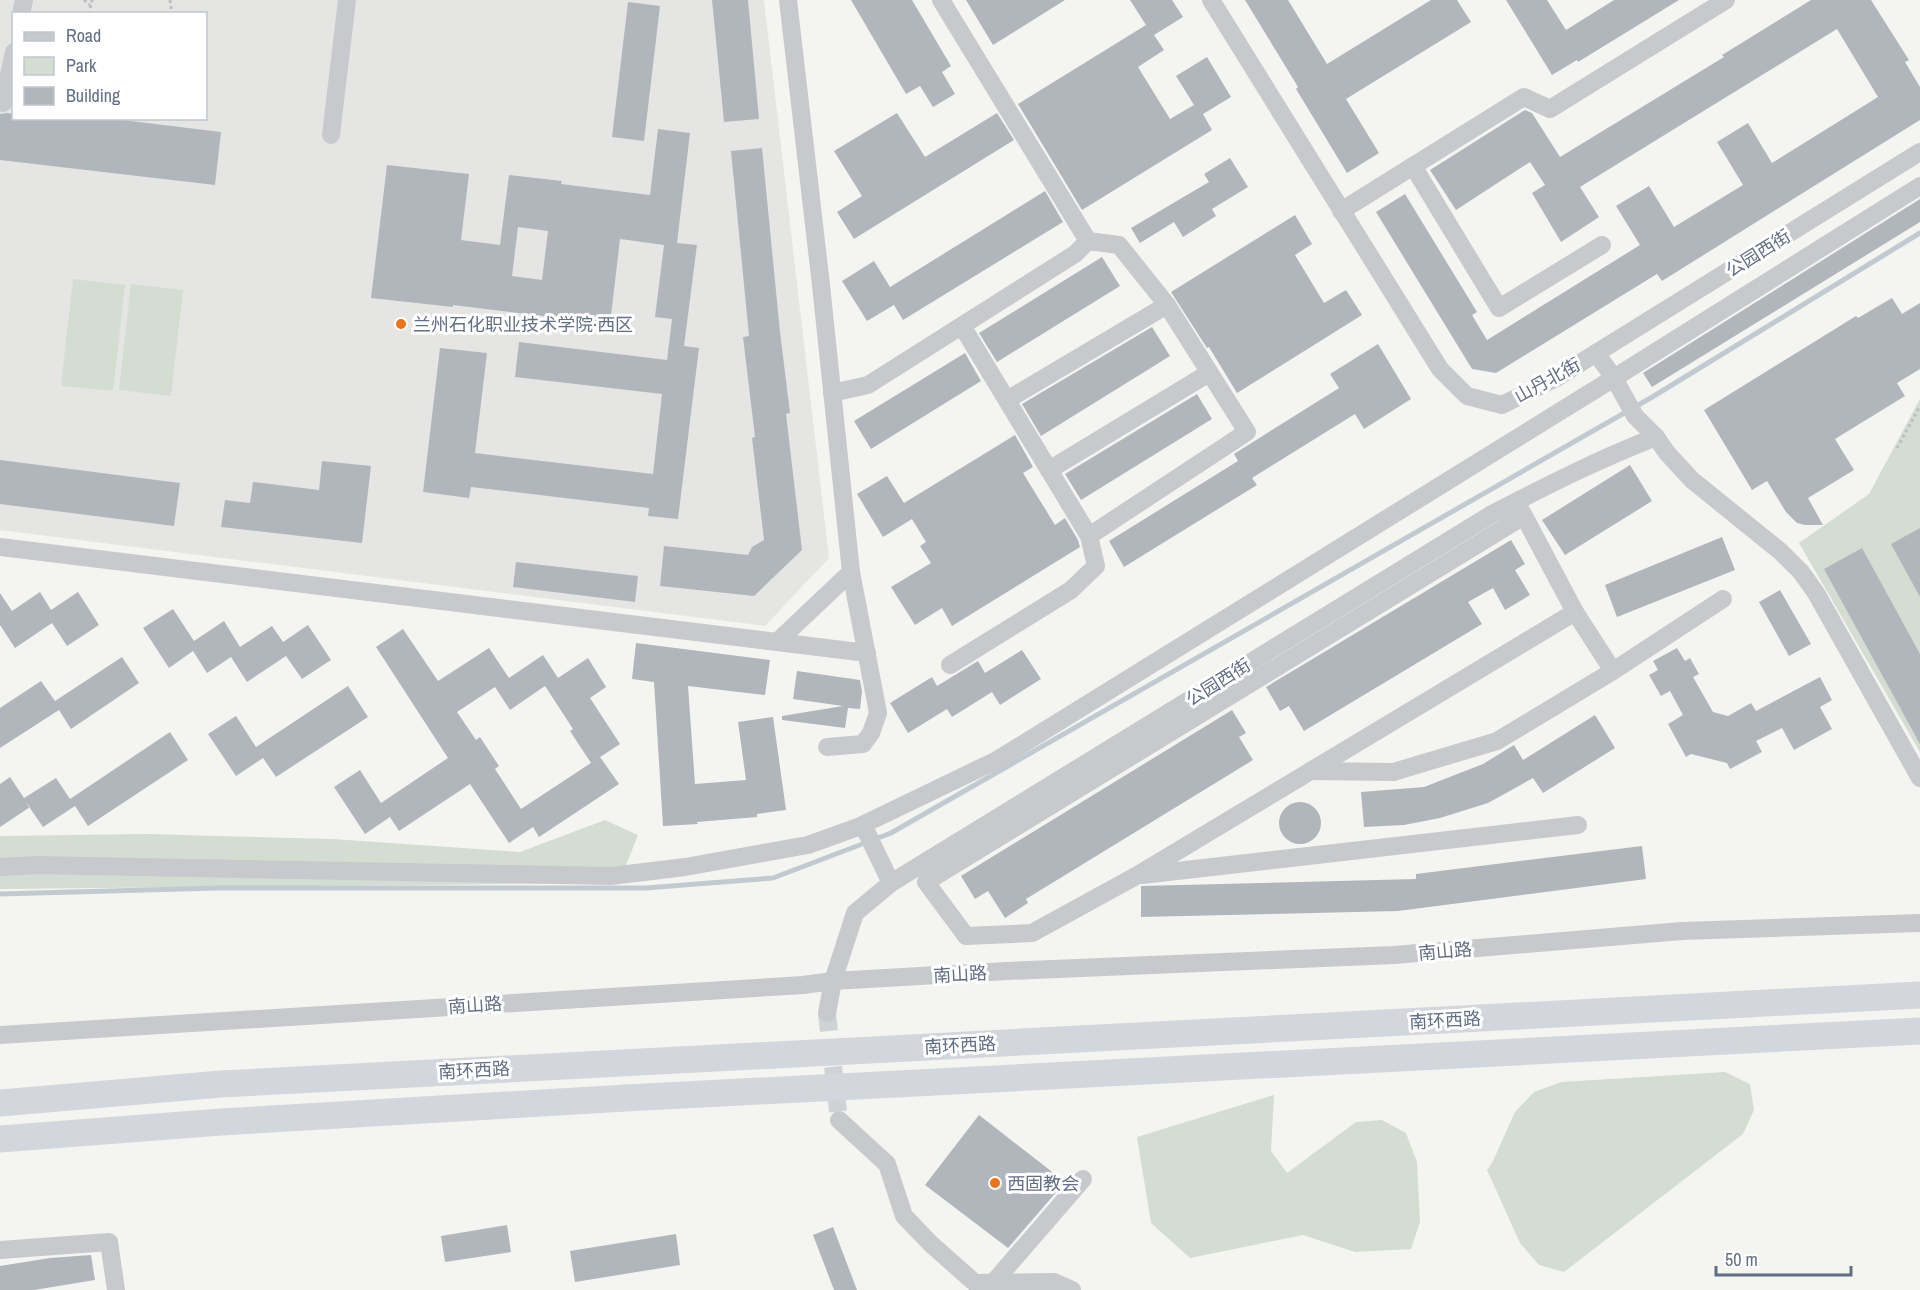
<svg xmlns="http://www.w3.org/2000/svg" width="1920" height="1290" viewBox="0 0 1920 1290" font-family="'Archivo Narrow','Noto Sans SC',sans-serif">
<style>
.built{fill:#e5e6e4;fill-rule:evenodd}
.green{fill:#d4ddd2}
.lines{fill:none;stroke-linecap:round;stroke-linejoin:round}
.stream{stroke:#c2cad1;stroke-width:5}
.building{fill:#b1b6bd;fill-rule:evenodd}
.minor-tunnel{stroke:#d0d3d6;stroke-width:18;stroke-dasharray:18 9;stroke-linecap:butt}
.path{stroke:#bebfc2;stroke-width:3;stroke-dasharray:3 3;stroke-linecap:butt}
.minor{stroke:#c7c9cd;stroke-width:18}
.highway{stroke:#d3d6dc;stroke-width:27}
.poi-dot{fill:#f07216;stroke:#fff;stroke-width:2}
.labels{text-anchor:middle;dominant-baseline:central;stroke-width:6;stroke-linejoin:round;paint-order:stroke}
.street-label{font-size:18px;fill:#626e84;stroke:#fff}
.poi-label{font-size:18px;fill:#626e84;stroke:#fff;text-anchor:start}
</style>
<rect width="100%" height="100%" fill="#f4f5f1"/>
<path class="built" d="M0,0h764l65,558 -64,68 -765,-96zM14,14h192v104h-192z"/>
<g class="green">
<path d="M73,279l52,6 -12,106 -52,-5z"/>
<path d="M131,284l52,6 -12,106 -52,-6z"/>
<path d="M1920,399v353l-121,-209 70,-49z"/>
<path d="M605,820l33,15 -19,48 -619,6v-53l147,-2 185,5 188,13z"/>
<path d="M1725,1072l25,12 4,26 -11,24 -179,138 -25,-7 -19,-22 -33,-73 5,-7 23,-51 19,-20 27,-10z"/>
<path d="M1274,1095l-3,56 16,22 69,-51 26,-2 24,13 11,29 3,60 -9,27 -56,3 -52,-17 -113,23 -39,-35 -14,-86z"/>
</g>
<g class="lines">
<path class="stream" d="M0,894l218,-6h428l127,-10 118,-45 763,-437 266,-163"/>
</g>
<g class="building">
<path d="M712,0h36l11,119 -35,3z"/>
<path d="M851,0h61l39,66 -9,6 13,22 -22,13 -13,-21 -14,8z"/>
<path d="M966,0h99l-72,45z"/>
<path d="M1130,0h42l11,17 -29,18 10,15 -26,17 32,52 24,-14 -18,-29 31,-19 24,40 -28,17 9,16 -130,80 -64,-106 128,-79z"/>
<path d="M1245,0h43l39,64 104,-64h26l14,22 -125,77 33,54 -32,20 -51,-84 2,-2z"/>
<path d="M1506,0h41l19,30 48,-30h65l-101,62 -1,-2 -25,15z"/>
<path d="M1811,0h60l38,60 -4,2 15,25v33l-258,161 -5,-7 -161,99 -24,-4 -96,-157 29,-18 72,118 -5,3 15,25 153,-95 -24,-39 33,-20 25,41 69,-42 -26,-43 31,-19 24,40 106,-66 -41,-68 -257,158 19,30 -38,25 -29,-49 13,-8 -15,-23 -74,48 -26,-40 95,-60 7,3 28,44 164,-100 -2,-2z"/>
<path d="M628,2l32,4 -16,135 -32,-4z"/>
<path d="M7,113l7,1v4h92l115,14 -6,53 -215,-25v-46z"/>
<path d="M897,113l28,44 72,-44 17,27 -160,99 -17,-27 25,-16 -28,-45z"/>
<path d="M658,129l32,4 -13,110 20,2 -13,101 15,2 -21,171 -30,-3 1,-8 -178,-21 -2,11 -46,-6 17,-144 47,5 -12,100 178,21 9,-80 -147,-17 4,-35 148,18 5,-41 -17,-2 9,-72 -44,-6 -10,85 -157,-19v2l-82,-9 16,-133 82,9 -8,66 39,5 9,-70 53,6 -1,3 89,11zM518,227l30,4 -6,49 -30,-4z"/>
<path d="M762,148l18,184 10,81 -4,1 16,136 -48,46 -94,-10 4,-40 84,9 4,-8 12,-7 -12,-102 3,-1 -12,-100 6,-1 -18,-185z"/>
<path d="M1230,158l18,29 -36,22 4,7 -33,21 -9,-15 -34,21 -9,-15 78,-46 -5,-8z"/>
<path d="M1045,191l18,31 -160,98 -9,-15 -27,16 -25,-40 32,-20 16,26z"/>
<path d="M1920,199v23l-268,165 -9,-14z"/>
<path d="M1295,215l17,29 -17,11 29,48 22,-13 16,25 -125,78 -28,-46 -2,1 -36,-56z"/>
<path d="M1102,257l18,29 -123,76 -18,-29z"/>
<path d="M1892,298l10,16 18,-11v66l-23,14 8,13 -70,43 19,31 -46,28 15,27h-18l-8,-2 -11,-11 -19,-31 -15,9 -48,-80 152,-94 2,2z"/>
<path d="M1152,327l18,29 -129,80 -19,-32z"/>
<path d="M1378,344l33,55 -47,30 -9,-15 -103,64 5,7 -133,82 -15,-26 129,-80 -4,-7 105,-66 -9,-14z"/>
<path d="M965,353l16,28 -110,68 -17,-28z"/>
<path d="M1197,394l15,25 -131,81 -16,-26z"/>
<path d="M1015,435l18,32 -10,6 32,52 10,-7 13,22 2,7 -128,79 -10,-18 -27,17 -24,-38 40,-24 -11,-17 6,-4 -14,-23 -29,18 -26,-43 30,-18 17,27z"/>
<path d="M0,460l180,23 -6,43 -174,-22z"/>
<path d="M322,461l49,5 -9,77 -141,-16 4,-27 25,3 3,-21 66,8z"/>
<path d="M1630,465l22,36 -87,54 -23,-35z"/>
<path d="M1920,528v69l-29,-53z"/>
<path d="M1722,537l13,33 -118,47 -12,-32z"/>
<path d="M1511,540l14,24 -10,6 15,25 -25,15 -12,-22 -25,14 14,22 -178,107 -15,-25 -9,5 -14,-24z"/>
<path d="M1862,548l58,106v90l-96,-175z"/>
<path d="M516,562l122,14 -3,26 -122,-15z"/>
<path d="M1780,590l31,54 -22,12 -30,-54z"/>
<path d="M40,592l11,18 27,-18 21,33 -32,21 -15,-23 -37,25 -15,-23v-32l12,18z"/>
<path d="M173,609l21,32 30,-20 16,26 32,-21 11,16 25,-17 23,35 -29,19 -16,-23 -39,26 -16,-25 -24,16 -14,-22 -24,17 -26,-40z"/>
<path d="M403,629l35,52 51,-33 20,30 34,-23 15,23 30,-20 18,29 -16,11 30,46 -29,19 -21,-32 3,-2 -28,-43 -35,24 -15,-23 -38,25 19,28 4,-3 19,29 -4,3 26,40 79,-52 19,27 -80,53 -6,-10 -24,16 -39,-59 -71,47 -9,-14 -25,17 -31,-47 26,-17 21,33 67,-45 -72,-111z"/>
<path d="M636,643l134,17 -5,35 -77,-9 7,98 51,-4 -8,-58 35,-5 13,93 -29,4v3l-60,5 1,2 -35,2 -9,-144 -22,-3z"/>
<path d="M1677,648l8,13 5,-3 9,16 -6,3 20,35 15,4 23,-13 5,8 64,-34 12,23 -12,7 12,22 -38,21 -12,-22 -26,13 6,11 -32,17 -3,-6 -36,-9 -5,3 -18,-33 15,-9 -13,-24 -9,5 -12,-21 9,-5 -5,-9z"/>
<path d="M1022,650l19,29 -41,26 -8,-13 -40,25 -5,-8 -39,24 -18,-30 42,-26 5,9 41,-25 7,12z"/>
<path d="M122,657l17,26 -68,46 -12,-19 -59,38v-40l41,-27 14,20z"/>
<path d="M797,671l63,9 2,12 -2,17 -12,-1 -3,20 -63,-8v-4l61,-10 -50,-7z"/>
<path d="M348,686l20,31 -92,60 -13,-19 -27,18 -28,-42 28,-18 20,31z"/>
<path d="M1232,710l14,23 -7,4 14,23 -227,139 2,4 -23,15 -17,-27 -13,8 -14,-23z"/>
<path d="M1595,715l20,33 -72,45 -10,-15 -45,25 -48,15 -36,7 -40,2 -3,-35 63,-5 59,-23 31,-19 9,15z"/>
<path d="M170,732l18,28 -100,66 -13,-20 -32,21 -18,-26 5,6 -30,20v-43l10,-7 14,21 32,-20 14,21z"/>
<circle cx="1300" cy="823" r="21"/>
<path d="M1642,846l4,33 -248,32 -257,6v-31l275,-7v-5z"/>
<path d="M979,1115l86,67 -57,66 -83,-63z"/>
<path d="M507,1225l4,27 -66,10 -4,-26z"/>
<path d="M833,1227l24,63h-23l-21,-55z"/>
<path d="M676,1234l4,31 -105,17 -5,-31z"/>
<path d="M91,1255l4,25 -61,10h-34v-24l50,-8z"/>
</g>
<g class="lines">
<path class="minor-tunnel" d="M827,1013l12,107"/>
<g class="path">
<path d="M84,0l6,5"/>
<path d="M170,0l2,14"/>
<path d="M89,14l3,-14"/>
<path d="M1897,448l23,-42"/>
</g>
<g class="minor">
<path d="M941,0l147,241 31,4 48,60 80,127 -158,104"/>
<path d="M1211,0l229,369 27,27 35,9 54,-27 364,-226"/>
<path d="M21,14l3,-14"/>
<path d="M3,103l11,-51"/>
<path d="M331,135l16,-135"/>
<path d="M1413,166l86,142 103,-63"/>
<path d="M1341,211l183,-114 26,12 176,-109"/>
<path d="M1596,353l18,25 21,38 21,21 11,16 25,27 89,72 20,20 15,21 104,185"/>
<path d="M832,393l36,-8 207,-131 13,-13"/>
<path d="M1007,400l160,-95"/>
<path d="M1049,470l160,-97"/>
<path d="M1516,502l8,14 -598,366 40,54 66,-3 104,-57 439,-264 -51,-96"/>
<path d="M0,547l777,95 74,-70 -30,-287 -33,-285"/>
<path d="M777,642l90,11"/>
<path d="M950,665l121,-75 25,-24 -7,-30 -127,-210"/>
<path d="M1613,671l110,-72"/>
<path d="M827,747l36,-3 8,-11 7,-20 -27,-141"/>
<path d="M1310,771l83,1 104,-31 116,-70 -38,-59"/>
<path d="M863,825l28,58"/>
<path d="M0,867l36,-2 575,11 74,-9 123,-22 50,-18 139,-67 617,-382 306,-192"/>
<path d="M1142,875l436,-50"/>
<path d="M827,1013l6,-32 22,-68 36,-30 601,-369c54,-28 107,-55 164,-77"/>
<path d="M0,1035l803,-50 30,-4 174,-10 387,-16 288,-24 238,-8"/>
<path d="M839,1120l48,44 17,52 27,28 44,39 79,-1 18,8"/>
<path d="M0,1250l109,-8 7,48"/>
<path d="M993,1283l90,-104"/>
</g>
<g class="highway">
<path d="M0,1103l221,-19 1699,-89"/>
<path d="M0,1139l221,-17 405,-24 1294,-67"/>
</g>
</g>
<g class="poi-dot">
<circle cx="401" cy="324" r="6"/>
<circle cx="995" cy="1183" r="6"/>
</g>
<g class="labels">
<g class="street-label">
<text transform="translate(1758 253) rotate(-32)">公园西街</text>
<text transform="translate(1547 380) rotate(-29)">山丹北街</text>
<text transform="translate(1218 682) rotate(-32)">公园西街</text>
<text transform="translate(1445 951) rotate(-5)">南山路</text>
<text transform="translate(960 974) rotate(-3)">南山路</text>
<text transform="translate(475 1005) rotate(-4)">南山路</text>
<text transform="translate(1445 1020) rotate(-3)">南环西路</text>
<text transform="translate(960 1045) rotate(-3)">南环西路</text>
<text transform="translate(474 1070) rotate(-3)">南环西路</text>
</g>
<g class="poi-label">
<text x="413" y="324">兰州石化职业技术学院·西区</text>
<text x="1007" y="1183">西固教会</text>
</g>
</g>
<rect x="12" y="12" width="195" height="108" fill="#ffffff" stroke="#c0c5ce" stroke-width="1.5"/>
<rect x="24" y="32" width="30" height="9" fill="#c7c9cd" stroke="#c0c5ce" stroke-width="1.5"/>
<text x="66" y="42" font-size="18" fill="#626e84">Road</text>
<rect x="24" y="57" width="30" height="18" fill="#d4ddd2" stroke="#c0c5ce" stroke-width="1.5"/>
<text x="66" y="72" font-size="18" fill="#626e84">Park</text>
<rect x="24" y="87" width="30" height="18" fill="#b1b6bd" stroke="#c0c5ce" stroke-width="1.5"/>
<text x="66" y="102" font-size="18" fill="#626e84">Building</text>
<path d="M1716 1266v9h135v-9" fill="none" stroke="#626e84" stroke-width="3"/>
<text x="1725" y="1266" font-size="18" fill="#626e84" stroke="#ffffff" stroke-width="4.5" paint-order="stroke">50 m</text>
</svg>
